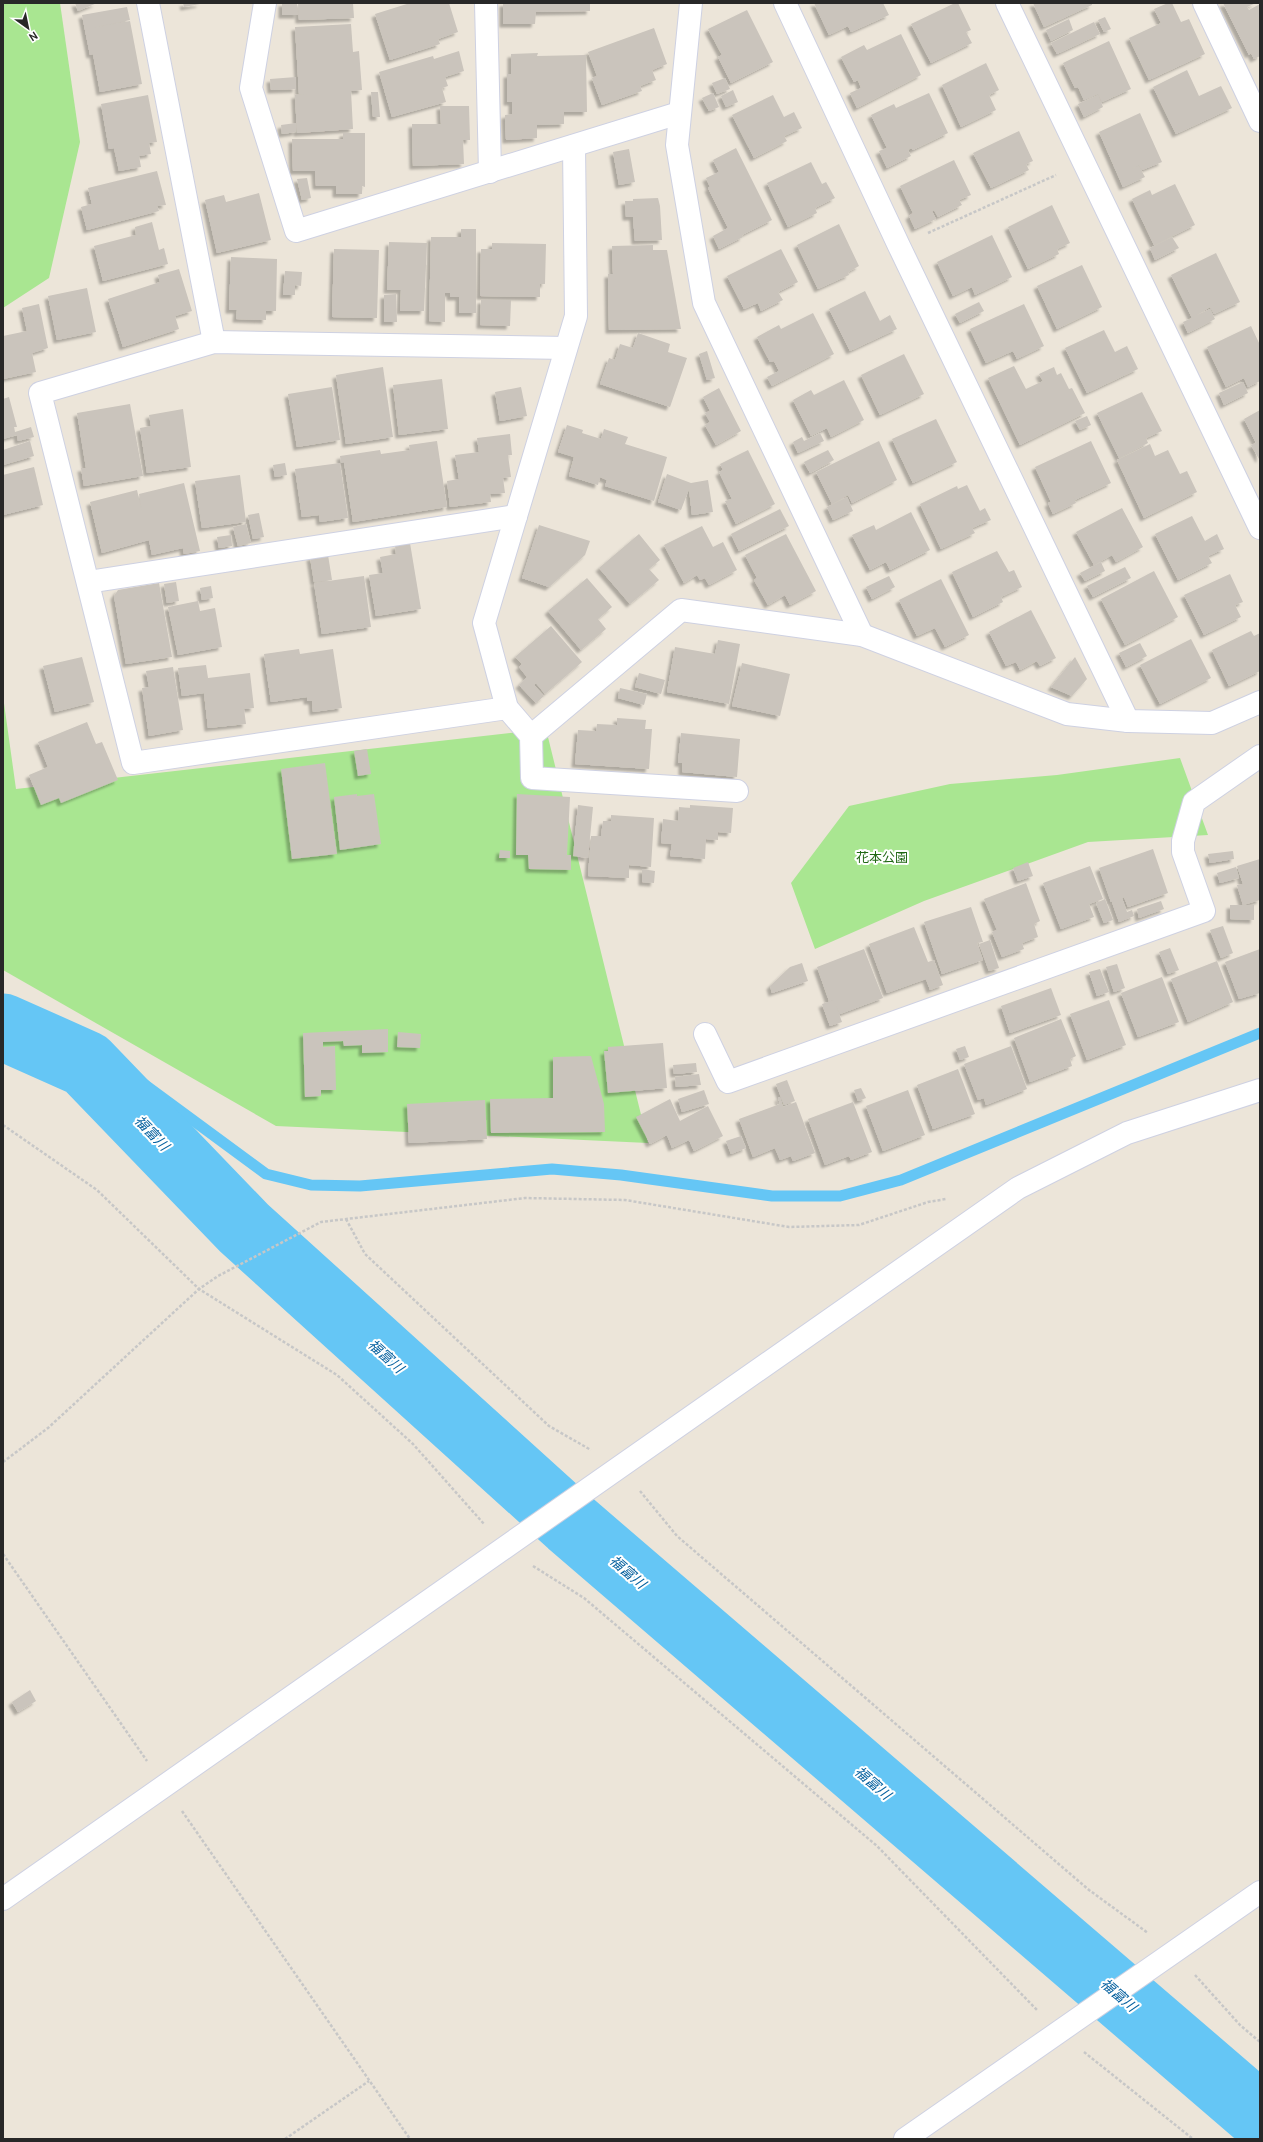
<svg xmlns="http://www.w3.org/2000/svg" width="1263" height="2142" viewBox="0 0 1263 2142" font-family="Cabin,'Noto Sans JP',sans-serif">
<style>
.green{fill:#a9e691}
.lines{fill:none;stroke-linecap:round;stroke-linejoin:round}
.stream{stroke:#65c6f5;stroke-width:11}
.river{stroke:#65c6f5;stroke-width:67}
.building{fill:#cac4bc;filter:url(#shadow)}
.minor-casing{stroke:#ced1e2;stroke-width:24}
.path{stroke:#c7c7c7;stroke-width:2.5;stroke-dasharray:3 2;stroke-linecap:butt}
.minor{stroke:#fff;stroke-width:22}
.labels{text-anchor:middle;dominant-baseline:central;stroke-width:4;stroke-linejoin:round;paint-order:stroke}
.park-label{font-size:13px;fill:#216815;stroke:#fff}
.water-label{font-size:14px;font-style:italic;fill:#06619f;stroke:#fff}
</style>
<defs>
<filter id="shadow"><feDropShadow dx="-3.5" dy="3.5" stdDeviation="1" flood-color="#0004"/></filter>
</defs>
<rect width="100%" height="100%" fill="#ece5d9"/>
<g class="green">
<path d="M3,3h57l20,139 -31,136 -46,30z"/>
<path d="M3,696l13,93 530,-60 102,414 -372,-17 -273,-156z"/>
<path d="M1180,758l28,77 -120,7 -164,59 -109,48 -24,-66 58,-77 101,-22 107,-9z"/>
</g>
<g class="lines">
<path class="stream" d="M86,1064l51,15 129,95 45,11 49,1 192,-17 69,6 151,21h68l61,-16 359,-147"/>
<path class="river" d="M3,1027l83,37 158,164 326,295 690,593"/>
</g>
<g class="building">
<path d="M75,3h22l-19,8z"/>
<path d="M183,3h17v1l-16,3z"/>
<path d="M282,3h15l1,12h-16z"/>
<path d="M298,3h55l1,15 -55,2z"/>
<path d="M410,3h39l9,29 -20,7 2,5 -50,16 -15,-46z"/>
<path d="M503,3h87v8l-54,1 -1,12h-32z"/>
<path d="M814,3h69l6,12 -38,17 -3,-6 -19,9z"/>
<path d="M955,3h3l13,27 -5,2 6,11 -41,20 -20,-39z"/>
<path d="M1033,3h59v2l-48,22z"/>
<path d="M1168,3h4l9,19 8,-3 16,35 -56,26 -20,-42 32,-15 -7,-14z"/>
<path d="M1223,3h33l-9,4 2,3 11,-6v52l-6,3 -3,-6 -2,2z"/>
<path d="M127,7l3,13 -43,9 43,-8 12,63 -42,8 -7,-38 -3,1 -8,-40z"/>
<path d="M747,10l26,52 -42,21 -13,-26 4,-2 -14,-26z"/>
<path d="M1105,17l6,12 -7,3 -6,-12z"/>
<path d="M1069,19l4,11 -22,11 -5,-11z"/>
<path d="M1094,22l6,12 -43,20 -6,-11z"/>
<path d="M351,24l2,28 6,-1 3,39 -11,1 2,38 -56,4 -2,-38 12,-1h-8l-4,-67z"/>
<path d="M654,28l13,36 -15,6 4,10 -16,6 2,5 -40,14 -10,-27 5,-2 -9,-24z"/>
<path d="M901,34l20,41 -64,33 -7,-15 11,-5 -3,-8 -4,2 -13,-25 23,-12 3,5z"/>
<path d="M1109,41l22,48 -29,13 -4,-8 -14,6 -6,-13 -3,1 -12,-25z"/>
<path d="M459,51l5,20 -19,6 3,9 -6,2 4,14 -54,15 -13,-45 54,-16 1,3z"/>
<path d="M538,53l-1,3 49,-1 1,57h-23v12l-27,1v13l-31,2 -1,-25 7,-1v-12h-5v-28h4v-20z"/>
<path d="M986,63l13,27 -10,5 7,15 -35,17 -19,-42z"/>
<path d="M1187,70l12,26 22,-10 11,22 -56,26 -23,-47z"/>
<path d="M296,77v12l-25,1 -1,-11z"/>
<path d="M725,78l5,11 -13,5 -5,-11z"/>
<path d="M733,90l5,12 -12,5 -5,-11z"/>
<path d="M371,92h7l2,25h-7z"/>
<path d="M713,93l6,14 -10,4 -7,-13z"/>
<path d="M929,93l19,40 -35,17 -2,-2 -3,2 3,6 -24,12 -8,-17 8,-3 -16,-33 23,-11 2,4z"/>
<path d="M148,95l9,47 -8,1 2,11 -12,2 2,11 -22,4 -5,-23 -5,1 -8,-45z"/>
<path d="M773,95l11,22 10,-5 8,16 -18,8 3,5 -33,17 -22,-43z"/>
<path d="M1098,95l5,12 -19,10 -6,-13z"/>
<path d="M440,106h29l1,34h-7l1,24 -51,2 -1,-42h29z"/>
<path d="M1140,113l22,49 -20,8 -3,-5 -8,4 8,-3 6,11 -22,10 -24,-55z"/>
<path d="M296,123v9l-14,2 -1,-9z"/>
<path d="M1019,131l14,30 -7,3 3,6 -38,18 -18,-35z"/>
<path d="M343,133h22v54l-3,-1v8h-26v-8h-20l-1,-15h-22l-1,-32h51z"/>
<path d="M736,148l36,72 -30,15 1,2 -24,12 -6,-13 15,-8 -20,-40 2,-1 -4,-9 13,-6 -6,-12z"/>
<path d="M629,149l6,33 -16,3 -6,-33z"/>
<path d="M954,160l17,35 -12,5 3,5 -24,12 -4,-7 -2,1 4,8 -21,10 -6,-13 4,-3 -13,-27z"/>
<path d="M811,162l11,22 4,-2 9,16 -20,10 2,5 -29,14 -21,-44z"/>
<path d="M157,171l9,34 -9,1 2,5 -72,19 -6,-23 11,-3 -4,-16z"/>
<path d="M307,178l4,20 -9,2 -5,-21z"/>
<path d="M1175,184l20,41 -41,20 -22,-46 18,-9 2,5z"/>
<path d="M259,193l12,47 -54,13 -12,-53 19,-5 2,7z"/>
<path d="M658,198l2,8 2,34 -27,1 -2,-24h-7l-1,-16h8v-2z"/>
<path d="M1052,205l18,38 -13,6 2,5 -31,15 -20,-42z"/>
<path d="M152,222l7,28 5,-2 4,16 -65,17 -9,-35 42,-11 -1,-8z"/>
<path d="M839,224l20,42 -11,6 1,3 -31,14 -21,-44z"/>
<path d="M461,229h15v84h-17v-16h-9v-4h-5v29l-16,-1 2,-84h30z"/>
<path d="M992,235l20,42 -37,18 -3,-8 -19,9 -16,-34z"/>
<path d="M1172,237l7,11 -24,12 -5,-12z"/>
<path d="M389,242l38,1 -3,68h-24l1,-21h-14z"/>
<path d="M492,243l54,1 -1,40h-5v13l-60,-1 1,-47h11z"/>
<path d="M653,245v5h14l14,79 -72,1 -1,-56h5l-1,-28z"/>
<path d="M334,249l45,1 -2,68 -45,-1z"/>
<path d="M781,249l17,33 -20,10 5,8 -22,11 -3,-8 -14,6 -17,-33z"/>
<path d="M1216,253l24,49 -26,12 -4,-7 -15,9 15,-7 5,10 -27,14 -5,-11 9,-4 -21,-43z"/>
<path d="M231,257l46,2 -1,52h-10v9l-30,-1 1,-9h-8z"/>
<path d="M1082,265l20,42 -45,22 -20,-43z"/>
<path d="M179,269l13,42 -17,5 4,13 -56,18 -15,-48 52,-17 -2,-7z"/>
<path d="M285,271l17,1 -1,14 -6,-1v10h-12z"/>
<path d="M87,288l9,44 -39,8 -9,-44z"/>
<path d="M865,291l15,30 10,-6 7,14 -47,22 -21,-42z"/>
<path d="M396,294l1,28h-13v-27z"/>
<path d="M481,300h30l-1,26 -30,-1z"/>
<path d="M979,302l5,9 -24,12 -5,-9z"/>
<path d="M39,304l9,44 -16,5 4,19 -33,7v-43l24,-5 -5,-23z"/>
<path d="M1024,304l20,42 -27,13 -4,-8 -27,12 -16,-34z"/>
<path d="M813,313l21,41 -62,32 -5,-9 12,-6 -5,-10 -4,1 -13,-25 22,-12 2,4z"/>
<path d="M1251,326l9,19v36l-12,6 -4,-9 -18,9 -19,-40z"/>
<path d="M1104,330l11,22 12,-6 11,23 -51,24 -22,-45z"/>
<path d="M638,333l32,11 -2,8 19,6 -17,49 -70,-23 9,-26 6,2 5,-16 13,4z"/>
<path d="M707,351l8,27 -8,2 -8,-26z"/>
<path d="M904,354l20,40 -44,21 -19,-40z"/>
<path d="M1014,366l12,23 17,-8 -4,-7 15,-7 3,8 4,-2 8,16 3,-1 13,25 -65,32 -32,-67z"/>
<path d="M383,367l10,70 -47,7 -10,-69z"/>
<path d="M442,379l6,50 -49,6 -6,-50z"/>
<path d="M844,380l20,40 -33,17 -4,-9 -16,8 -18,-36 18,-10 3,5z"/>
<path d="M1243,382l5,11 -24,12 -5,-12z"/>
<path d="M332,387l8,53 -43,7 -9,-53z"/>
<path d="M521,387l6,29 -27,5 -5,-29z"/>
<path d="M719,388l22,43 -25,14 -11,-20 5,-3 -5,-9 5,-2 -7,-14z"/>
<path d="M1142,392l20,39 -16,7 2,5 -29,15 -22,-45z"/>
<path d="M9,397l8,30h-3l1,5 16,-5 3,10 -16,4 -1,-6 -14,4v-40z"/>
<path d="M130,404l13,72 -59,10 -3,-18h5l-9,-55z"/>
<path d="M183,409l8,58 -44,6 -7,-45 11,-2 -2,-11z"/>
<path d="M1260,410v49h-1l-8,-14 5,-2 -12,-24z"/>
<path d="M1087,416l4,9 -11,5 -5,-9z"/>
<path d="M936,419l21,43 -44,21 -21,-44z"/>
<path d="M567,425l16,5 -1,3 19,6 3,-10 24,8 -3,7 42,13 -13,44 -49,-15 2,-6 -7,-3 -2,8 -29,-9 5,-19 -16,-5z"/>
<path d="M820,433l4,8 -26,12 -5,-11 9,-5 2,4z"/>
<path d="M510,434l2,21h-4l3,22 -8,1 2,15 -15,1 1,8 -41,5 -3,-26 12,-2 -4,-24 24,-3 -2,-14z"/>
<path d="M30,441l4,15 -31,9v-15z"/>
<path d="M437,441l10,66 -94,15 -9,-60 -3,1 -1,-7 40,-6 1,4 29,-4 -1,-5z"/>
<path d="M879,441l18,39 -45,23 -4,-8 -16,9 -16,-32z"/>
<path d="M1091,441l20,42 -36,17 -2,-4 3,7 -23,11 -5,-11 3,-1 -16,-35z"/>
<path d="M1150,444l5,12 13,-6 12,24 7,-3 10,21 -53,26 -27,-58z"/>
<path d="M748,450l27,54 -39,20 -11,-23 7,-2 -13,-27 4,-2 -3,-6z"/>
<path d="M828,450l6,10 -24,13 -6,-11z"/>
<path d="M285,463l2,12 -12,2 -2,-12z"/>
<path d="M340,463l8,55 -28,4 -1,-7 -17,2 -7,-48z"/>
<path d="M34,467l9,38 -40,10v-40z"/>
<path d="M667,474l24,9 17,-3 5,32 -21,3 -3,-26 -8,21 -23,-8z"/>
<path d="M240,475l6,47 -44,6 -7,-47z"/>
<path d="M184,483l16,68 -16,3 -1,-6 -31,7 -3,-15 -47,13 -12,-51 47,-12 5,22 -3,-18z"/>
<path d="M967,485l13,26 5,-3 6,12 -19,8 3,5 -34,16 -21,-45 37,-18 1,3z"/>
<path d="M847,497l6,14 -20,9 -6,-13z"/>
<path d="M1122,508l21,39 -27,15 -4,-7 -18,10 -18,-33z"/>
<path d="M780,509l9,17 -50,25 -8,-17z"/>
<path d="M911,512l19,38 -40,20 -4,-8 -16,8 -18,-35 22,-10 2,5z"/>
<path d="M259,513l5,24 -11,2 -5,-24z"/>
<path d="M1192,516l13,25 12,-7 7,15 -16,7 4,7 -34,17 -23,-46z"/>
<path d="M246,524l5,19 -13,3 -5,-19z"/>
<path d="M539,525l51,16 -5,14 -36,32 -27,-9z"/>
<path d="M702,526l11,21 10,-5 14,28 -28,15 -4,-7 -5,2 -3,-5 -13,8 -20,-38z"/>
<path d="M639,534l21,26 -11,9 10,11 -29,24 -31,-36z"/>
<path d="M786,534l30,57 -26,14 -5,-10 -17,10 -14,-25 3,-2 -12,-23z"/>
<path d="M231,535l1,11 -13,2 -2,-11z"/>
<path d="M410,543l11,66 -45,7 -7,-41 14,-2 -3,-16 16,-3 -1,-8z"/>
<path d="M997,551l12,21 5,-2 8,17 -21,10 2,5 -30,15 -21,-45z"/>
<path d="M328,555l4,25 -18,2 -4,-25z"/>
<path d="M1101,562l4,9 -20,10 -5,-8z"/>
<path d="M1125,567l6,11 -38,19 -6,-11z"/>
<path d="M1154,571l24,46 -53,28 -24,-46z"/>
<path d="M1230,574l13,28 -8,3 6,12 -37,18 -20,-40z"/>
<path d="M364,576l7,51 -49,7 -8,-51z"/>
<path d="M889,576l6,11 -23,12 -6,-12z"/>
<path d="M587,578l25,29 -14,12 8,10 -25,21 -33,-39z"/>
<path d="M941,579l28,56 -24,12 -10,-19 -18,8 -18,-36z"/>
<path d="M176,582l3,19 -12,2 -3,-19z"/>
<path d="M159,583l13,74 -46,7 -12,-68 4,-6z"/>
<path d="M211,586l2,12 -11,2 -2,-12z"/>
<path d="M198,601l2,10 15,-3 7,39 -44,8 -10,-48z"/>
<path d="M1031,610l25,48 -16,8 -3,-5 -17,9 -4,-8 -10,4 -17,-34z"/>
<path d="M551,626l31,36 -37,32 -9,-11 -2,2 10,11 -8,7 -17,-18 8,-8 -8,-10 3,-3 -7,-7z"/>
<path d="M1251,631l3,5 6,-3v38l-31,15 -17,-36z"/>
<path d="M1191,639l20,39 -51,26 -20,-39z"/>
<path d="M718,640l22,4 -11,60 -62,-12 8,-45 40,7z"/>
<path d="M1140,643l7,13 -21,11 -7,-14z"/>
<path d="M299,649l1,5 33,-5 9,59 -29,4 -1,-11h-5v-4l-36,5 -7,-48z"/>
<path d="M82,657l12,45 -39,10 -12,-46z"/>
<path d="M1075,657l12,22 -15,17 -21,-9z"/>
<path d="M742,663l48,11 -10,42 -48,-10z"/>
<path d="M206,665l2,13 42,-5 4,35 -10,1 2,15 -38,4 -4,-35 -22,3 -4,-28z"/>
<path d="M173,667l10,63 -34,6 -7,-48 7,-1 -3,-16z"/>
<path d="M639,673l26,7 -4,14 -26,-7z"/>
<path d="M620,688l27,6 -3,11 -26,-7z"/>
<path d="M617,718l29,2 -1,9h7l-3,40 -74,-5 3,-34 18,1 1,-7 20,1z"/>
<path d="M87,722l9,22 6,-2 16,38 -57,23 -2,-5 -18,7 -12,-30 19,-8 -10,-25z"/>
<path d="M681,733l59,6 -3,38 -55,-5v-9h-4z"/>
<path d="M367,749l4,25 -13,2 -4,-25z"/>
<path d="M325,763l12,91 -45,5 -11,-90z"/>
<path d="M357,794v2l17,-2 7,50 -41,6 -6,-53z"/>
<path d="M517,794l53,3 -3,58h4v15l-42,-1 -1,-14h-12z"/>
<path d="M578,805l15,2 -5,51 -15,-2z"/>
<path d="M690,805l43,3 -2,25 -13,-1v8l-12,-1 -1,20 -35,-3 2,-12 -11,-1 2,-24 15,2 1,-14 11,1z"/>
<path d="M611,815l43,3 -3,49 -22,-2v13l-41,-2 3,-40h10l2,-15h8z"/>
<path d="M1153,849l15,44 -40,14 -4,-10 -2,1 5,14 5,-2 2,6 -15,6 -7,-20 4,-2 -5,2 -12,-34z"/>
<path d="M500,850l10,1v7h-11z"/>
<path d="M1233,851l1,8 -24,4 -2,-9z"/>
<path d="M1260,859v41l-17,5 -6,-20 6,-1 -6,-18z"/>
<path d="M1028,862l5,14 -15,5 -5,-13z"/>
<path d="M1090,866l13,33 -14,5 5,13 -33,12 -18,-46z"/>
<path d="M1236,867l3,11 -19,5 -3,-10z"/>
<path d="M642,869l13,2 -1,12 -12,-1z"/>
<path d="M1026,883l14,38 -6,3 4,13 -16,6 2,6 -22,8 -10,-25 5,-2 -13,-31z"/>
<path d="M1105,899l8,21 -9,3 -8,-20z"/>
<path d="M1161,901l3,8 -25,9 -2,-9z"/>
<path d="M1230,905h24v15l-24,-1z"/>
<path d="M971,907l12,35 -6,1 6,17 -41,14 -18,-52z"/>
<path d="M1223,926l10,27 -12,5 -11,-28z"/>
<path d="M914,927l14,35 6,-2 9,25 -13,5 -4,-11 -39,14 -18,-49z"/>
<path d="M990,940l9,28 -10,3 -10,-27z"/>
<path d="M1170,948l9,22 -11,4 -9,-22z"/>
<path d="M864,949l19,49 -43,16 -4,-9 6,17 -12,4 -8,-22 12,-4 -5,1 -12,-34z"/>
<path d="M1260,949v44l-21,6 -14,-37z"/>
<path d="M1217,961l16,41 -45,20 -17,-43z"/>
<path d="M802,963l6,18 -36,12 -2,-7 20,-19z"/>
<path d="M1117,964l8,24 -11,4 -8,-25z"/>
<path d="M1100,969l9,23 -12,4 -8,-24z"/>
<path d="M1162,977l17,45 -41,15 -17,-44z"/>
<path d="M1051,988l10,27 -51,18 -9,-27z"/>
<path d="M1109,1000l17,45 -39,15 -17,-46z"/>
<path d="M1061,1019l15,37 -6,3 2,7 -42,16 -16,-44z"/>
<path d="M388,1029v23l-26,1v-8l-18,1 -1,-5 -20,1v5l12,-1 1,44h-15v6l-16,1 -2,-64z"/>
<path d="M398,1032l23,2 -1,14 -23,-1z"/>
<path d="M663,1043l4,45 -59,5 -4,-42h4v-4z"/>
<path d="M965,1046l4,11 -9,3 -4,-11z"/>
<path d="M1011,1046l16,43 -41,16 -2,-7 -6,2 -14,-36z"/>
<path d="M591,1056l13,48 1,28 -114,1 -1,-34 63,-1v-41z"/>
<path d="M696,1063l1,9 -23,2 -1,-9z"/>
<path d="M958,1069l17,45 -42,15 -16,-44z"/>
<path d="M699,1074l2,11 -25,2 -1,-10z"/>
<path d="M787,1080l8,21 -11,4 -8,-21z"/>
<path d="M861,1088l5,10 -8,3 -4,-11z"/>
<path d="M704,1090l5,14 -27,8 -4,-13z"/>
<path d="M908,1090l17,45 -42,16 -17,-45z"/>
<path d="M780,1097l3,10 13,-5 19,51 -22,8 -2,-5 -11,4 -5,-12 -22,9 -14,-38 41,-15 -2,-6z"/>
<path d="M670,1099l10,22 28,-15 15,30 -29,15 -5,-11 -17,8 -5,-13 -17,9 -14,-27z"/>
<path d="M485,1100l2,39 -78,4 -2,-39z"/>
<path d="M853,1102l19,50 -21,8 -2,-4 -24,9 -17,-46z"/>
<path d="M741,1136l5,12 -15,6 -5,-13z"/>
<path d="M30,1690l6,11 -18,11 -6,-10z"/>
</g>
<g class="lines">
<g class="minor-casing">
<g id="minor">
<path d="M148,3l66,339"/>
<path d="M265,3l-14,85 45,143 383,-118"/>
<path d="M486,3l4,169"/>
<path d="M691,3l-14,142 27,158 158,332"/>
<path d="M785,3l114,243 229,475"/>
<path d="M1007,3l253,525"/>
<path d="M1204,3l56,118"/>
<path d="M574,146l2,170 -92,307 23,85 24,28 1,42 205,13"/>
<path d="M88,582l428,-66"/>
<path d="M507,708l-374,55 -93,-370 174,-51 352,6"/>
<path d="M531,736l150,-126 181,25 205,79 61,7 84,2 48,-21"/>
<path d="M705,1034l23,48 476,-171 -21,-59v-11l11,-39 66,-46"/>
<path d="M3,1899l1015,-711 109,-55 133,-43"/>
<path d="M905,2139l355,-247"/>
</g>
</g>
<g class="path">
<path d="M928,233l128,-58"/>
<path d="M3,1125l94,65 102,99 138,86 76,69 71,80"/>
<path d="M346,1219l19,35 184,172 42,24"/>
<path d="M3,1462l45,-34 151,-139 19,-13 103,-54 204,-24 100,2 164,27 70,-2 69,-23 18,-3"/>
<path d="M640,1491l37,45 412,354 59,43"/>
<path d="M3,1554l144,207"/>
<path d="M533,1566l51,32 293,248 160,164"/>
<path d="M182,1811l228,328"/>
<path d="M1195,1975l45,50 20,17"/>
<path d="M1084,2052l109,87"/>
<path d="M285,2139l84,-58"/>
</g>
<use href="#minor" class="minor"/>
</g>
<g class="labels">
<g class="park-label">
<text x="882" y="857">花本公園</text>
</g>
<g class="water-label">
<text transform="translate(152 1133) rotate(46)">福富川</text>
<text transform="translate(386 1356) rotate(42)">福富川</text>
<text transform="translate(628 1572) rotate(41)">福富川</text>
<text transform="translate(873 1783) rotate(41)">福富川</text>
<text transform="translate(1119 1995) rotate(41)">福富川</text>
</g>
</g>
<rect width="1263" height="2142" fill="none" stroke="#282828" stroke-width="8"/>
<g transform="translate(28 28) rotate(147)" stroke="#ffffff" stroke-width="3" paint-order="stroke">
<path d="M0-3L7 15L0 10L-7 15Z" fill="#282828"/>
<text y="-6" font-size="11" font-weight="bold" text-anchor="middle" fill="#282828">N</text>
</g>
</svg>
